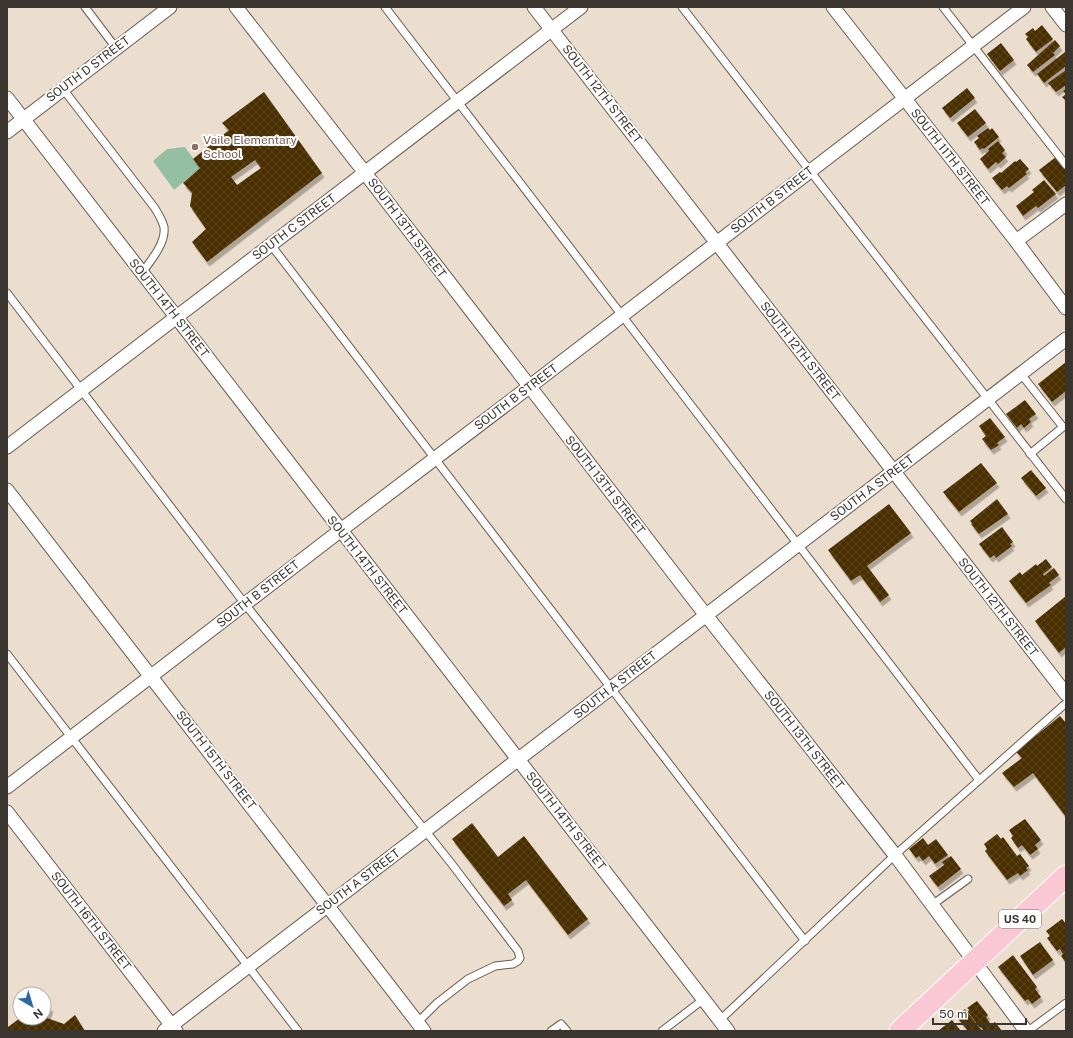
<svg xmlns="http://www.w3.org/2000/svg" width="1073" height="1038" viewBox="0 0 1073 1038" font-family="'Public Sans',sans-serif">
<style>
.green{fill:#94bfa3}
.building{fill:url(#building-cross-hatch);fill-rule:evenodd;filter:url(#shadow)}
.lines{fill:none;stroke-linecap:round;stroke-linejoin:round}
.lane-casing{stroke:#675b4d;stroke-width:9}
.street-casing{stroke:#675b4d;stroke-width:15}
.primary-casing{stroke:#fff;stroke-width:23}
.lane{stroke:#fff;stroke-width:7}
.street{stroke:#fff;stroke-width:13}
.primary{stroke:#fac7d5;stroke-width:21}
.education-dot{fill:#8d6e63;stroke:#fff;stroke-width:1.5}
.labels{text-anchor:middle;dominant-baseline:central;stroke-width:4;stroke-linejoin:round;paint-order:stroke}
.shield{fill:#fff;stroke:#75726d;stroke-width:1}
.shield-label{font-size:11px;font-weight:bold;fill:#3a352e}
.street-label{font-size:12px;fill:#3a352e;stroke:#fff}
.education-label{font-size:12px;fill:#785e54;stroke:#fff;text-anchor:start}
</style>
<defs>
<pattern id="building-cross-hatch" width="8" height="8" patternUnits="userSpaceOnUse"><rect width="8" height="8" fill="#4a2f01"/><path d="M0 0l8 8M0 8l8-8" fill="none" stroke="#5c451e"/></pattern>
<filter id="shadow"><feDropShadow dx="2.5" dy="4.5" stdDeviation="0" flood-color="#0004"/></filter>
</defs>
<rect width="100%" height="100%" fill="#ecdece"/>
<path class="green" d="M185,147l15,21 -26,22 -21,-29 14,-12z"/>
<g class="building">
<path d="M1042,25l11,14 -17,13 -10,-13 2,-2 -3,-3 8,-6 2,3z"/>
<path d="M1055,40l5,6 -7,7 2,2 -22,17 -6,-7z"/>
<path d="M1001,43l13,17 -14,11 -13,-17z"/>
<path d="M1065,52l1,1v13l-22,17 -7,-9z"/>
<path d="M1066,70v15l-10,7 -8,-9z"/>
<path d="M967,88l8,10 -25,20 -8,-10z"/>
<path d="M1066,89v12l-4,-4 4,-3 -3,-3z"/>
<path d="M264,92l58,81 -115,89 -15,-20 14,-13 -16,-23 2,-13 -9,-10 17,-15 -7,-9 36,-29 -7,-7zM255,160l6,8 -24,17 -6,-8z"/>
<path d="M975,109l11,14 -18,14 -11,-14z"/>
<path d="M988,128l2,2 2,-2 7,9 -15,12 -2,-1 -2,2 -6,-8 5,-4 -2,-2z"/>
<path d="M998,141l7,9 -3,3 4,4 -8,7 -2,-2 -8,7 -8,-10 9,-8 -1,-2z"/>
<path d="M1056,157l10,13v15l-9,7 -18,-22z"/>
<path d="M1020,159l9,10 -4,3 2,2 -18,14 -2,-2 -5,4 -10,-12 8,-6 1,1 14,-12 1,1z"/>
<path d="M1044,180l12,14 -18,14 -2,-2 -13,10 -7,-10 18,-14 -2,-2z"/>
<path d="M1066,362v29l-14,11 -14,-18z"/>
<path d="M1025,400l11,14 -7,5 2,3 -7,6 -3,-4 -4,4 -11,-14z"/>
<path d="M990,418l15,19 -8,6 2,2 -8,5 -9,-11 4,-3 -7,-10z"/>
<path d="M981,463l16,20 -38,29 -16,-20z"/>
<path d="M1031,470l15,18 -10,8 -15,-18z"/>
<path d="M997,499l11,15 -29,20 -8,-10 1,-1 -2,-2z"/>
<path d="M889,504l22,29 -44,33 22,29 -9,7 -20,-27 -9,6 -23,-31z"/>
<path d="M1002,527l11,15 -3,2 2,2 -16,12 -2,-3 -4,3 -11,-14z"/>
<path d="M1046,559l6,8 -9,7 1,2 10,-8 5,7 -10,8 2,2 -25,18 -17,-22 11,-9 2,3 14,-11 1,2z"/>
<path d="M1066,596v51l-7,6 -24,-32z"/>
<path d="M1060,716l6,7v94l-33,-44 -19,14 -12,-14 20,-15 -6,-6z"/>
<path d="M1025,819l16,21 -6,5 3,4 -8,6 -8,-10 -4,3 -7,-10 2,-2 -4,-6z"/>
<path d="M472,823l26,34 26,-21 64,83 -20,16 -42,-55 -18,14 4,6 -8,6 -52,-67z"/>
<path d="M997,834l4,5 2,-2 14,19 3,-2 9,12 -3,2 2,2 -8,6 -2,-3 -11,7 -22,-29 2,-2 -3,-5z"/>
<path d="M923,838l5,7 8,-6 12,16 -13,9 -6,-8 -6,5 -4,-5 -3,2 -7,-9z"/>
<path d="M951,856l10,13 -23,18 -9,-11 15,-11 -2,-3z"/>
<path d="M1062,919l4,5v39l-5,-7 2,-2 -3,-5 -3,2 -10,-13 3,-2 -4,-5z"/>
<path d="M1040,942l13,18 -20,15 -13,-19z"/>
<path d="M1013,955l24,32 -2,2 6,8 -9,7 -4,-5 -3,2 -27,-34z"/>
<path d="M977,1001l11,14 -2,2 5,8 4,-3 7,9h-18l-3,-4 -1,1 -12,-16 1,-2 -2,-2z"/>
<path d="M44,1005l7,2 -4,11 17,6 11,-9 10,16h-78l1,-4 12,-9h1l3,4 5,-4h15z"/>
<path d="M965,1009l17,22h-14l-12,-15z"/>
<path d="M952,1020l9,11h-23z"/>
</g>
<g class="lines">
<g class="lane-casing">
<g id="lane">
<path d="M85,7l31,41"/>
<path d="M385,7c197,259 397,514 594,773"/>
<path d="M682,7l384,492"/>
<path d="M943,7l123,158"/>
<path d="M63,89l91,118c4,6 8,13 10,20 2,17 -14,34 -22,46"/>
<path d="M271,245l534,696"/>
<path d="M7,293l238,311 206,259 67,88 2,7 -2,3 -5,3 -18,2 -27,13 -31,24 -20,20"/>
<path d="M1021,374l42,53 -33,27"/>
<path d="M7,654l291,377"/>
<path d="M932,905l36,-26"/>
<path d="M720,1020l175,-165 171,-152"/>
<path d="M551,1031l10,-7 6,7"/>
<path d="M662,1031l42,-32"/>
<path d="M1028,1031l38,-28"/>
</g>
</g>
<g class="street-casing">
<g id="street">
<path d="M236,7l129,166 333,432 197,250 131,176"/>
<path d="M534,7l532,687"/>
<path d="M833,7l183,234 50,67"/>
<path d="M1052,7l14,18"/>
<path d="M7,98l721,933"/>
<path d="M7,132l163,-125"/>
<path d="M1016,241l50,-37"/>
<path d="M7,447l574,-440"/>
<path d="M7,490l417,541"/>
<path d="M7,787l334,-257 188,-143 495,-380"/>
<path d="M7,812l169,219"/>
<path d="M164,1031l902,-692"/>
</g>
</g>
<g class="primary-casing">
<path id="primary" d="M900,1031l166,-155"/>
</g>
<use href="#lane" class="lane"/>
<use href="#street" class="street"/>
<use href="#primary" class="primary"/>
</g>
<circle class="education-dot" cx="195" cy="147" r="4"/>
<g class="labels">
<rect class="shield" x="999" y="910" width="42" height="18" rx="3"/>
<g class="shield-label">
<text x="1020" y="919">US 40</text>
</g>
<g class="street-label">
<text transform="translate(88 69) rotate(-37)">SOUTH D STREET</text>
<text transform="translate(602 94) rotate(52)">SOUTH 12TH STREET</text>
<text transform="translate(950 157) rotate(52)">SOUTH 11TH STREET</text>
<text transform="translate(772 200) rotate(-38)">SOUTH B STREET</text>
<text transform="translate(294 227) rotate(-37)">SOUTH C STREET</text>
<text transform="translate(407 228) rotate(53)">SOUTH 13TH STREET</text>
<text transform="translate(169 308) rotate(52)">SOUTH 14TH STREET</text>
<text transform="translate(800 351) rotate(52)">SOUTH 12TH STREET</text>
<text transform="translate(516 397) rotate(-37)">SOUTH B STREET</text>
<text transform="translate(605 485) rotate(52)">SOUTH 13TH STREET</text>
<text transform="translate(872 488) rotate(-37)">SOUTH A STREET</text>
<text transform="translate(367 565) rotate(52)">SOUTH 14TH STREET</text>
<text transform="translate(258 594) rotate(-38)">SOUTH B STREET</text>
<text transform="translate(998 607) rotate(52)">SOUTH 12TH STREET</text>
<text transform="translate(615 685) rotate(-38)">SOUTH A STREET</text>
<text transform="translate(804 740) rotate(52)">SOUTH 13TH STREET</text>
<text transform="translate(216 760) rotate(52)">SOUTH 15TH STREET</text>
<text transform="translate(566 821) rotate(52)">SOUTH 14TH STREET</text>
<text transform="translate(358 882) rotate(-37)">SOUTH A STREET</text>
<text transform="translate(91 921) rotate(52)">SOUTH 16TH STREET</text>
</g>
<g class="education-label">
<text x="203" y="140">Vaile Elementary<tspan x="203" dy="14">School</tspan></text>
</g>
</g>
<rect width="1073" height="1038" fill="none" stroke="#3a352e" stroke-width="16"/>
<g transform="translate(32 1006) rotate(142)"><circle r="19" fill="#ffffff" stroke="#b0aeab"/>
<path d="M0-3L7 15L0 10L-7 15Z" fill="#2c68a0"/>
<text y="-6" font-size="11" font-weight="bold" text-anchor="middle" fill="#3a352e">N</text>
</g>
<path d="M933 1018v6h93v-6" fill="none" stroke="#3a352e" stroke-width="2"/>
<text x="939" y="1018" font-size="12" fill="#3a352e" stroke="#ffffff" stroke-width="3" paint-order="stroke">50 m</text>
</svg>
